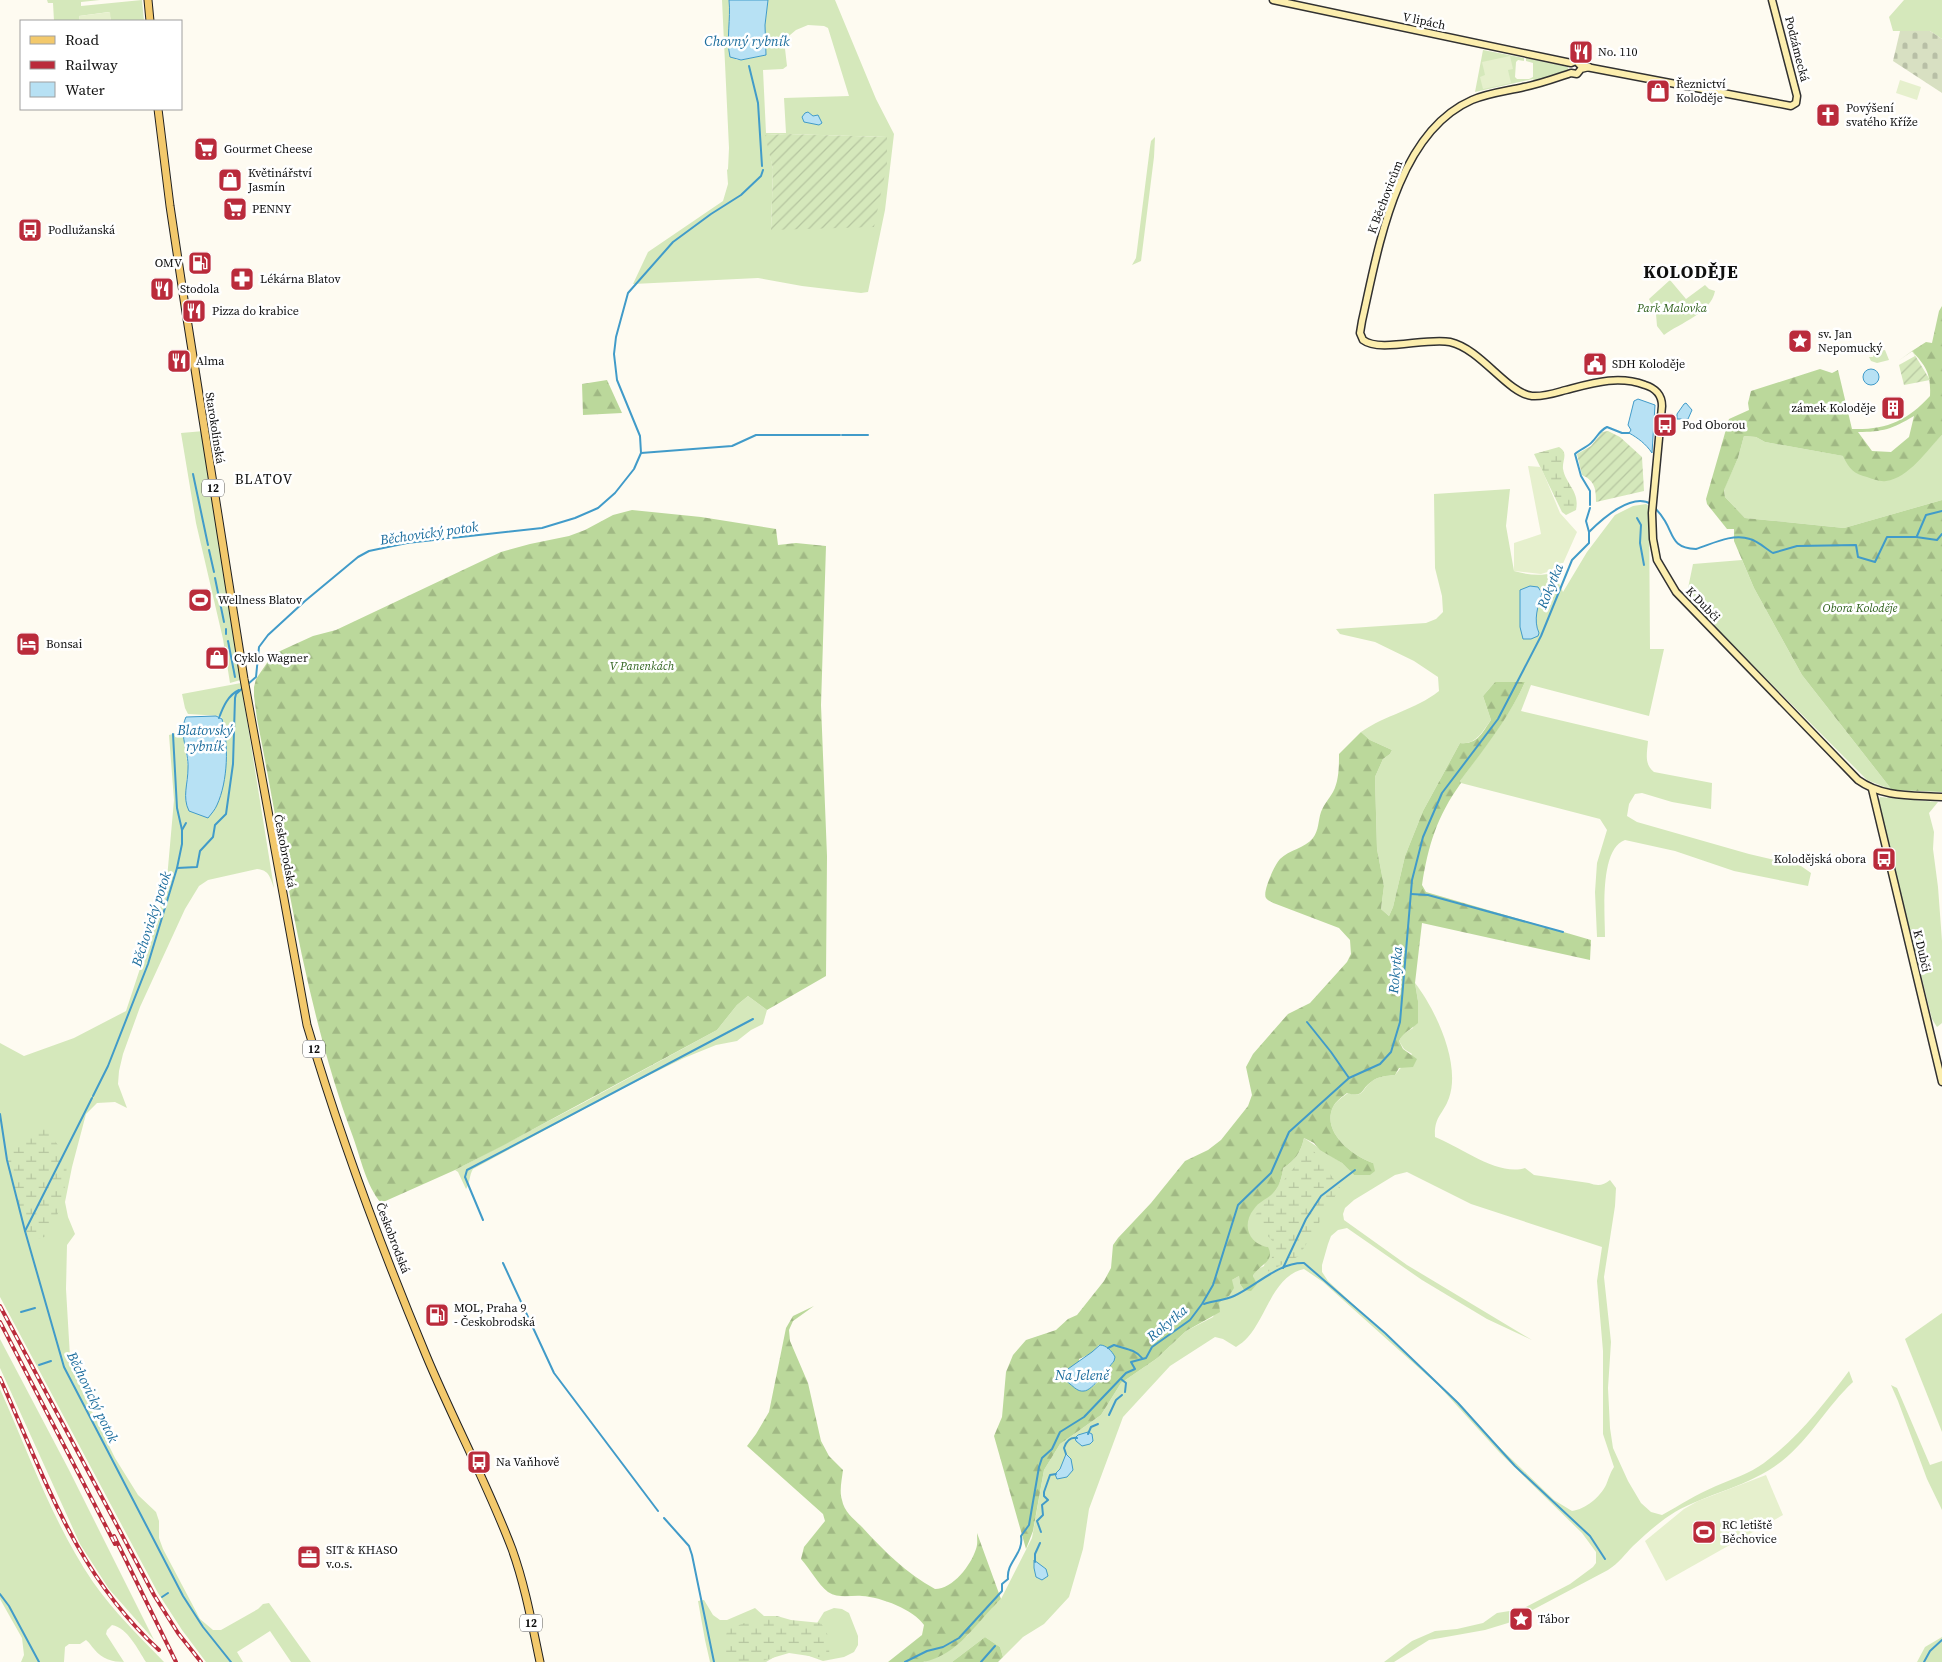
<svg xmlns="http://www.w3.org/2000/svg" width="1942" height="1662" viewBox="0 0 1942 1662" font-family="'Source Serif 4',serif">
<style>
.grass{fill:#d5e8bb;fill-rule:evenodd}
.forest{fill:url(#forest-firs);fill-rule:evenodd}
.wetland{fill:url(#wetland-marsh)}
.cemetery{fill:url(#cemetery-stones)}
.garden{fill:url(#garden-furrows)}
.pitch{fill:#e6f0cd}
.water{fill:#b7e1f4;stroke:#419bc9}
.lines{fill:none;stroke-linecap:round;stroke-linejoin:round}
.stream{stroke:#419bc9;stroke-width:2}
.secondary-casing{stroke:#313131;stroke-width:9}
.primary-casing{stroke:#202020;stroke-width:9}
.secondary{stroke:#fceeae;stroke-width:6}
.primary{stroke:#f3c96c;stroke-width:7}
.rail-casing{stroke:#ba2b3b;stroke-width:4}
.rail{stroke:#fff;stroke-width:2;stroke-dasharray:5.5;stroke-linecap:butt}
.labels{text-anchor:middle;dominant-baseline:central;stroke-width:5;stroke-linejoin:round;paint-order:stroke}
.shield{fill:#fff;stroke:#575757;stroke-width:1}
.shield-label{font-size:11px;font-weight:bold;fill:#0f0f0f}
.street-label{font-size:12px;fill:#0f0f0f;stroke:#fff}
.poi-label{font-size:12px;fill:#0f0f0f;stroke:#fff;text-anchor:start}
.park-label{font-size:12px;font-style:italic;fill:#336521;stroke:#fff}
.water-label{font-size:14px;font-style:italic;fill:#1c6d9d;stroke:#fff}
.neighbourhood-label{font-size:14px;letter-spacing:1px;fill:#0f0f0f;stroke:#fff}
.district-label{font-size:18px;font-weight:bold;letter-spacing:1px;fill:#0f0f0f;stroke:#fff}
</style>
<defs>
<pattern id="forest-firs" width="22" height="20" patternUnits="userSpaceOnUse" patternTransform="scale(1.25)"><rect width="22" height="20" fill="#bbd89b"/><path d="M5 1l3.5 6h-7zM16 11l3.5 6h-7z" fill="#a0b884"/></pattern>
<pattern id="wetland-marsh" width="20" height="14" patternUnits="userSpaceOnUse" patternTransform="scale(1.25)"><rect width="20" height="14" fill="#d5e8bb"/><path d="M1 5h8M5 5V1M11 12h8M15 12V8" fill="none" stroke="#b6c6a0"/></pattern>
<pattern id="cemetery-stones" width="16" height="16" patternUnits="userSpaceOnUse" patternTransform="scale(1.25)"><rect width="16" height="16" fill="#d8e0c2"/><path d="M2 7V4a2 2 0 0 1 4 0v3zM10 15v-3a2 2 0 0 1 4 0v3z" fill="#b8bfa6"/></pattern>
<pattern id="garden-furrows" width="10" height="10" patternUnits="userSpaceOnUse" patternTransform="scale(1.25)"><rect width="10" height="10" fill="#d5e8bb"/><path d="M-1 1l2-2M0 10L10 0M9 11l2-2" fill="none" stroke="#b6c6a0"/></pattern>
</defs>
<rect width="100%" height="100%" fill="#fefbf1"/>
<g class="grass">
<path d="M47,0h53l-19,2v4l61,-6 2,21h-33l-2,-9 -30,4 1,5h-26l-1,-18h-5z"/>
<path d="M722,0h7l1,55 7,5h4l25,-5 -1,-30 3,-25h67l41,99 18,35 -9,76 -17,82 -7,1 -59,-7 -44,-8 -125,6 15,-32 75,-51 5,-17 -1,-14 1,-1 1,-21zM808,25l16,1 4,2 21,68 -65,2 2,35h-20l-3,-63 20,-1 4,-3 -3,-26 12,-10zM787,134l100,3 -116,93 2,-61 -7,-34z"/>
<path d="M1904,0h38v39l-12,-8h-37l-4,-14z"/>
<path d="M1483,50l41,8v3l-6,-1 -2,2 -1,15 2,2h12l4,-2v-14l-7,-2v-3l42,9v3l-34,11 -1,-2 -58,13z"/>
<path d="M1155,137l-1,20 -13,104 -9,4 4,-7 14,-111 1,-6z"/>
<path d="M1670,280l16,19 19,-14 4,4 6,2c-4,22 -35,32 -51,44l-7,-9 -1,-12 -7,-15z"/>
<path d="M1885,350l4,10 -12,3 -6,-2 -2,-4h4l2,-5z"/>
<path d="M204,431l40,248 -14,4 -7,-44 -27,-116 -15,-90z"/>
<path d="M1942,435v65l-98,28 -99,-10 -20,-21 -1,-8 14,-31 6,-22 12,1 9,5 145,26z"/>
<path d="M1510,489l-4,37 8,45c14,4 26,5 40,2l9,19 24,-40 28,-37 18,-9 13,-2 3,2 1,143h14l-15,67 -118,-31 -10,26 127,30c-1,13 -4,23 6,31l58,11 -1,26 -39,-7 -30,-9 -7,1 -6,10 -2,12 10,6 112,32 52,12 10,7 -3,13 -74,-15 -59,-20 -50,-11c-26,9 -20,74 -20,97h-8l-2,-45 2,-29 10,-33 -7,-11 -139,-36 -1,-2c23,-32 49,-63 65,-99h-30l-12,14 8,24c-9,12 -15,25 -31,23l-37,68 -18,45 -12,51 -4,9 -8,-7 3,-23 -7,-37 -2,-72 8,-18 7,-5 2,-4 -22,-10 -9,-8c24,-17 54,-22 78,-41l-1,-14 -24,-16 -39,-19 -35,-8 -4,-5 90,-6 10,-4 7,-7 -1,-16 -7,-28 -1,-74zM1542,593c-4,13 -9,27 -3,40l-19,-6z"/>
<path d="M1742,560l12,28 48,87 90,115 -25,-10 -181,-182 7,-34z"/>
<path d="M241,683l33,205c-4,-11 -5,-18 -17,-19l-49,11 -9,6 -14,23 -45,98 -17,47 -4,17 -1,13 9,24 -12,-6 -18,1 -11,11 -14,53 -7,35 3,15 7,17 -8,11 -1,44 4,68 11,32 34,69 23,37 18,17 3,9v17l4,11 37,70 13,11h8l37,-21 5,-5 6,-1 42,59h-20l-21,-31 -33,21 6,10h-37l-24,-32 -24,-37 -158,-296v-254l24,13 50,-18 52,-27 40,-121 8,-90 -5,-65 11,-3 3,2 5,33 -2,19 39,-55 -4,-15 -33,-2 -3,-6 -3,-14z"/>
<path d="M1880,797l58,5 -9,11 5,19 -1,17 5,38 4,54v82l-5,4 -5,-8 -54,-217z"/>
<path d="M1415,983c21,27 46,81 34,115 -6,17 -15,18 -14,39 24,9 64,40 90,31l9,7 55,8c8,3 14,3 21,-3l6,8 -1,18 -11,71 7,65 -3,46 2,40 3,20 15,33 13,22 10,9 11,3c18,-10 35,-21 54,-29 16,-7 33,-12 48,-23 34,-25 60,-59 85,-92l4,11c-26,24 -43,57 -71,79 -31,25 -73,32 -107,51 -15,9 -29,22 -42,34 -8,8 -14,17 -25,24l-100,53 -23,7 -56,10 -35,22h-10l28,-21 23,-10 22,-2 26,-6 14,-10 25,-4 48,-25 23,-17 3,-4v-11l-14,-19 -82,-80 -61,-67 -116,-104 -19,-13c-30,6 -38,48 -56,68 -3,4 -8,7 -12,10l-13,-8 -8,-2 -45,29 -47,51 -34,92 -6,40 -14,48 -25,27 -21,13 -20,20 -3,-10 -15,-10 -33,25h-28l43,-26 19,-23 15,-14 31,-61 12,-68 16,-26 41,-29 20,-32 35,-24 30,-28 27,-14 6,-14 10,-7 3,-16 7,-4 1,8 4,6h7l5,-6 -3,-8 3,-6 8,-4 4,-19c-9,-1 -15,-3 -19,-12 -10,-22 18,-38 30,-52 3,-4 3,-10 4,-15 12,-7 18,-16 21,-30l38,25 12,12 19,-12c-20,-7 -52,-31 -40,-56 3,-6 10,-10 15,-14 16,5 13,-3 23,-11 7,-6 15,-6 24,-7l17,-21 -8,-5 -5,-8 4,-7 10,-6 5,-27zM1407,1172l64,32 131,43 -5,34 6,70v83l11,33c-4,6 -5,11 -8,18 -6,12 -20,24 -34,26l-18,-11 -60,-58 -31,-35 -33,-32 -102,-94 -6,-9v-7l6,-21 3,-8 7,-6 9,-2 75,52 65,39 45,21 -125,-75 -63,-45 -1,-6 2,-6 9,-8 41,-25z"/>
<path d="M748,996l19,14 -4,14 -12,6 -14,11 -21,4 -32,13 -63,31 -148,80c-4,6 -3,15 -7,20l-8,-17 -3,-2 2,-1 126,-66 134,-73 20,-25z"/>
<path d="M1942,1313v119l-37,-93z"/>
<path d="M0,1339l69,131 85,170 -45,-51 -29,-45 -80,-176z"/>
<path d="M1891,1385l6,3 33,77 12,-4v49l-15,-31 -29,-78z"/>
<path d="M0,1389c29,65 53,134 93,193 21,30 46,54 71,80h-18c-8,-12 -18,-34 -34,-37l-5,5 -1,4 18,28c-12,0 -22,-3 -30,-13 -3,-3 -4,-6 -8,-9l-6,4h-11l-4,3 -1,15h-43l3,-7 -2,-17 -22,-39z"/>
<path d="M704,1600l9,15 7,5h7l28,-12 18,16 41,4 10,-16 10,-4 8,1 7,4 9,23v9l-4,7 -10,5 -21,4 -25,-9 -17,1 -15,9h-56l-5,-22 -7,-39z"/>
<path d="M1942,1637v25h-25l8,-15z"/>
</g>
<g class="forest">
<path d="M1942,306v129c-15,15 -33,43 -56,46 -6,1 -13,-2 -19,-4 -13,-3 -18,-8 -24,-21l-78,-14 -9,-5 -12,-1 -6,22 -14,32 1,7 20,21 99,10 98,-28v292l-50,-2 -90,-115 -48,-87 -20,-47v-12h-7l-20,-25 -1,-5 23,-80 20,-9 -1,-7 3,-12 69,-22 12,4 6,-3 14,59c34,1 55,-8 78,-33 1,-21 -3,-29 -18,-45l14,-9 6,1 7,-32zM1914,416l-5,21 -18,15 -19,-1 -14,-19c25,0 34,-3 56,-16z"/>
<path d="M607,380l15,33 -39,2 -1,-31z"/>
<path d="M632,510l69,7 75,12 2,16 18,-2 30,3 -5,159 6,151 -1,120 -59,34 -19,-14 -11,9 -20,25 -213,115 -49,25 -74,33c-15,-18 -20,-44 -28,-66 -50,-134 -68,-278 -96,-418l-3,-23v-9l2,-8 13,-19 9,-8 35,-16 23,-6 165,-78 29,-8 39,-8 16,-6 28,-15z"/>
<path d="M1495,682h30c-16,36 -41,67 -65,99l1,2c-24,33 -33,63 -39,102l4,7 165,48 -1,20 -168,-37 -7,60 3,18v22c-7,7 -14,8 -19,18l4,8 14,10 -4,8 -14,1 -4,7c-9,1 -17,1 -24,7 -11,8 -7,16 -24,11 -5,4 -11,8 -14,14 -12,25 20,49 40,56l2,8 -5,4h-16l-12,-12 -22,-13 -6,-7 -10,-5c-3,14 -9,23 -21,30 -1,9 -3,16 -8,23 -5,7 -16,10 -21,18 -13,16 -5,35 14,38 8,15 -10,18 -15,29l4,8 -6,7 -7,-1 -4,-6 -1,-8 -7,4 2,8 -5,8 -10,7 1,9 -34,19 -30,28 -35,24 -20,32 -41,29 -16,26 -11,61 -7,18 -32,-113 8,-19 4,-45 7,-17 13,-15 30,-10 12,-11 9,-4 27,-34 7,-13 2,-23 5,-7 33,-35 34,-42 23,-11 13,-10 27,-34 4,-11 -6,-28 7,-13 35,-40 22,-11 37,-41 4,-8 -1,-14 -11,-12 -63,-24c-3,-1 -9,-4 -10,-6 -4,-6 9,-34 14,-39 9,-9 25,-11 33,-21 6,-8 5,-17 8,-26 3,-8 8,-13 12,-20 6,-11 6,-26 6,-38l22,-22 9,8 22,10 -2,4 -7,5 -8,18 2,72 7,37 -3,23 8,7 4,-9 12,-51 18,-45 37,-68c17,2 22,-10 31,-23l-8,-24zM1099,1345l15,16c-9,11 -20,33 -36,29l1,-31 13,-6z"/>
<path d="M814,1306l-21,15 -4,9 1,11 18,42 13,58 8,15 14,14c-1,9 -4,21 -1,30 2,12 12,19 20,27 22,24 44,46 73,62 18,0 36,-24 41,-40 2,-5 1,-11 1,-16l24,66c-25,23 -42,56 -78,63 -10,0 -24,0 -35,0l34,-27 2,-10c-10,-15 -43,-28 -62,-29 -11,-1 -23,3 -34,-4 -10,-8 -18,-23 -27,-33l3,-12 21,-26 -2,-7 -76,-68 9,-12 13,-22 17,-84 7,-12z"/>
<path d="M985,1637l15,10 3,10 -5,5h-46z"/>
</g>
<g class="wetland">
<path d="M1559,447c10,6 3,13 4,22 3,16 17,22 13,41l-10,5 -4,-3 -28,-58z"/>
<path d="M44,1127l17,22 6,16 -4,38 -16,33 -14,5 -8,-10 -18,-71 1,-9 16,-15z"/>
<path d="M1311,1147l29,41 -41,68 -34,17 12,-27 -25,-27z"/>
<path d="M764,1616h13l14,4 30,3 9,16 -1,16 -3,2h-10l-27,-4 -30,9h-32l-3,-22 4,-11z"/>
</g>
<path class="cemetery" d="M1900,31h30l12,8v54l-49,-32z"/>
<g class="garden">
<path d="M787,134l100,3v27l-13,63 -103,3 2,-61 -8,-34z"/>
<path d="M1914,350l-1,2 17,28 -26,5 -5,-20 16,-9 -3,-5 -14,10 16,-11h2z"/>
<path d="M1608,431l12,6 22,20 2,34 -48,11c0,-13 -1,-21 -14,-27l-5,-21 14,-8 11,-14z"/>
</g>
<g class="pitch">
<path d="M110,12l1,9h-31l-1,-5z"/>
<path d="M1510,56l3,13 -5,1 3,13 -28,6 -3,-12 5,-2 -3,-13z"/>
<path d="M1900,80l21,7 -4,13 -21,-7z"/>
<path d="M1528,466l13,1 19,46 17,19 -16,36 -20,6 -27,-3v-28l27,-9z"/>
<path d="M1766,1475l17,40 -117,66 -21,-40 39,-32 14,-8z"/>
</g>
<g class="water">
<path d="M729,0h39l-3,25 1,30 -25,5 -11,-3c-4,-18 1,-38 -1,-57z"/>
<path d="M808,112l5,4 5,-1 4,8 -3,2 -15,-3 -2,-5 3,-4z"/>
<circle cx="1871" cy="377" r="8"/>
<path d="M1638,399l17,6 -3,48c-6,-9 -14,-15 -23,-20l2,-3 -3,-5 6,-24z"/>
<path d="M1686,403l6,7 -4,9h-11v-5l7,-10z"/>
<path d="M1530,586l8,1 4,6c-4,13 -9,27 -3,40l-1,3 -7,3h-8l-3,-12v-37z"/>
<path d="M216,716l6,3c7,25 6,62 -5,86 -2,5 -6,9 -9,13l-19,-7c-7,-14 -1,-27 -1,-43 1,-17 -10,-34 -2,-51z"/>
<path d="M1100,1345c6,0 12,6 15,12l-1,4c-6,7 -22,30 -30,30 -6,1 -10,-4 -14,-7 -5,-4 -7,-7 -5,-13l27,-19z"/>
<path d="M1088,1432l4,2 1,7 -3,3 -8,2 -6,-5 -1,-3 3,-3z"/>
<path d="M1066,1454l5,5 2,11 -6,7 -10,2 -2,-5 5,-5z"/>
<path d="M1034,1560l12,9 2,7 -6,4 -6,-3 -2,-9z"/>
</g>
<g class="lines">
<g class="stream">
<path d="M749,66l9,37 4,63"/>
<path d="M842,435h26"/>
<path d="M641,453l91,-7 24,-11h84"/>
<path d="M193,474l15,71"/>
<path d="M1590,505v-14l-9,-15 -6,-22c5,-5 13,-7 17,-12 6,-6 7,-11 15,-15l15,6h7"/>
<path d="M1654,507c4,4 8,9 11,14 9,15 7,27 31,28 16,-5 36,-16 54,-10 8,2 16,10 23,14l24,-7 59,-1 2,12 17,5 12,-25h29l21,3 5,-6"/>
<path d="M1637,518l4,7 -1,18 4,22"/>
<path d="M1589,532l-3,-11 4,-13"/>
<path d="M1917,536l9,-21 16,-4"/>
<path d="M209,550l5,22"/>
<path d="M215,578l9,44"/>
<path d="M226,629v5"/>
<path d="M228,641l7,36"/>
<path d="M248,684l8,-7 3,-30 9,-12 37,-34 53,-44 11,-6 38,-8 135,-15 33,-10 23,-10 17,-15 19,-24 7,-16 -1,-17 -23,-56 -3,-26 2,-17 12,-44 45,-51 38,-28 30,-19 20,-19 2,-6"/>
<path d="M219,718c4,-11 9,-23 20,-28"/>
<path d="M173,734l4,74 5,22v14l-5,24"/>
<path d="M182,830l4,-7"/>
<path d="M1411,894l17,1 135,37"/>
<path d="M1307,1022l24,30 18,26"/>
<path d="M93,1096l15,-30 40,-102 29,-96 20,-1 3,-16 13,-14 2,-12 11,-11 7,-50 2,-66 1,-4 8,-7"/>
<path d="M92,1098l-67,133 39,136 119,229 20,31 28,35"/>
<path d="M0,1114l7,46 18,71"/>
<path d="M483,1220l-18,-43 2,-7 286,-151"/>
<path d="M503,1263l51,110 104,138"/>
<path d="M1283,1268l23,-49 15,-23 34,-26"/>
<path d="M1204,1304c10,-3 21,-4 30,-8 22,-10 45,-34 70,-33l81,70 73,70 57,63 75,70 15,23"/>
<path d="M21,1312l14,-4"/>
<path d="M1108,1348l6,-3c11,4 21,4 28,13"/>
<path d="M39,1365l12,-4"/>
<path d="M1121,1379l5,4 -1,9"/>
<path d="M1109,1415l7,-15 6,-5"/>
<path d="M1088,1434l3,-7 7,-3"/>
<path d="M1066,1454l-2,-6c2,-6 6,-11 13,-10"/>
<path d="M664,1518l25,28 3,9 22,107"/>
<path d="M1041,1532l-4,-11 6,-6 -1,-10 6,-5 -4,-4v-4l6,-17 6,-1"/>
<path d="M1035,1562v-8l5,-11"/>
<path d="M0,1594l9,12 30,56"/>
<path d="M162,1597l6,-4"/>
<path d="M905,1662l22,-11 16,-4 16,-9 43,-47v-7l6,-5c-2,-17 16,-25 13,-43l8,-11 10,-58 3,-9 10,-9 8,-17 24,-15 42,-44 9,-4 -4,-7 15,-4 6,-11 38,-27 12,-16 11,-19 25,-80 33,-32 18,-41 60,-54 31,-14 11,-12 9,-30 12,-142 11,-43 19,-44 56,-74 43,-83 31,-76 17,-17v-11c13,-13 43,-40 62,-28"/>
<path d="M981,1662l14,-16"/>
<path d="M1924,1662l6,-11 12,-11"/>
</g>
<g class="secondary-casing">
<g id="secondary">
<path d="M1273,0l298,63 5,-2 5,5 210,40 5,-3 1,-7 -25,-96"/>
<path d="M1589,67l-8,2 -4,5 -6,-1c-15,5 -31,11 -47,14 -17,4 -36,6 -52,13 -76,33 -94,150 -110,221l-2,12 3,7c17,13 64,-3 87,2 31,7 57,51 82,54 12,1 23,-3 34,-6 27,-7 52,-15 79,-5 10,3 17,10 17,21l-10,107 1,26 4,21 19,32 182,188c25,18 55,15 84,17"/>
<path d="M1872,789l70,293"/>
</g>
</g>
<g class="primary-casing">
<g id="primary">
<path d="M148,0l2,21"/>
<path d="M158,109l12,97 15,100 59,373 63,346c33,112 74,222 119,330 27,65 61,128 86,194 13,36 20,75 28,113"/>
</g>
</g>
<use href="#secondary" class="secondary"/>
<use href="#primary" class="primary"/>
<g class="rail-casing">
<g id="rail">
<path d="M0,1306l154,289 24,38 23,29"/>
<path d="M0,1322l115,222"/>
<path d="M0,1378c45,101 76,196 159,272"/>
<path d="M114,1536l62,126"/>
</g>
</g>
<use href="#rail" class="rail"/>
</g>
<defs>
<g id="restaurant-square" transform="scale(1.25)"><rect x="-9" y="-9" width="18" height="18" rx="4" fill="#ba2b3b" stroke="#fff"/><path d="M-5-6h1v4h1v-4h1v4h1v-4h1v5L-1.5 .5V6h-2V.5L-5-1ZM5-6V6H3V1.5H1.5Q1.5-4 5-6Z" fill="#fff"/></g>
<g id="shop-square" transform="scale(1.25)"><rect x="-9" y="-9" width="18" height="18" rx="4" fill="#ba2b3b" stroke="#fff"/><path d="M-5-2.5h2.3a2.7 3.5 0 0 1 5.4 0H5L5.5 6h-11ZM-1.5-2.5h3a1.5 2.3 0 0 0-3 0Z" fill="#fff"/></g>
<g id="church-square" transform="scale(1.25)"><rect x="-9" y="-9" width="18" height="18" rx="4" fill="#ba2b3b" stroke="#fff"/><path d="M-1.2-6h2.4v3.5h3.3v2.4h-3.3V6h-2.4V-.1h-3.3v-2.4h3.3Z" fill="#fff"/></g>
<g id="supermarket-square" transform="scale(1.25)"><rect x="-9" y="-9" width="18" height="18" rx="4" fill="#ba2b3b" stroke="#fff"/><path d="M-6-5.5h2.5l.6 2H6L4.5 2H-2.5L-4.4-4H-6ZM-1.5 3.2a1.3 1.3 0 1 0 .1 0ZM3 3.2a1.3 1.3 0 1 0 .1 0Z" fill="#fff"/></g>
<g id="bus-square" transform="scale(1.25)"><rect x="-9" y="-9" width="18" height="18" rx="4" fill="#ba2b3b" stroke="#fff"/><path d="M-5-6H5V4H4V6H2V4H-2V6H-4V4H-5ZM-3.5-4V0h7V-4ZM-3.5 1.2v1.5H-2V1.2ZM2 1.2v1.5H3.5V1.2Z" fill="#fff"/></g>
<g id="fuel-square" transform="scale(1.25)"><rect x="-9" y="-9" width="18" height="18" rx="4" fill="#ba2b3b" stroke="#fff"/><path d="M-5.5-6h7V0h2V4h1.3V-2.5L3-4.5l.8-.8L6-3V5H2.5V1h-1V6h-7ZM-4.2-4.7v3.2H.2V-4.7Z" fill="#fff"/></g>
<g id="pharmacy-square" transform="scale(1.25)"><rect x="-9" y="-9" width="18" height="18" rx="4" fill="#ba2b3b" stroke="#fff"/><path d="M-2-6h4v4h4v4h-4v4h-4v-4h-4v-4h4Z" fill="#fff"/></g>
<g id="sight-square" transform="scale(1.25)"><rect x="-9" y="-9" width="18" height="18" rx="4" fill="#ba2b3b" stroke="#fff"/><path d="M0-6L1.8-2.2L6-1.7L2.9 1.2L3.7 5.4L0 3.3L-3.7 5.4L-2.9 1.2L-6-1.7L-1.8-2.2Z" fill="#fff"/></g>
<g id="civic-square" transform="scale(1.25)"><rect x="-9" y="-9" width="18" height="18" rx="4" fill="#ba2b3b" stroke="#fff"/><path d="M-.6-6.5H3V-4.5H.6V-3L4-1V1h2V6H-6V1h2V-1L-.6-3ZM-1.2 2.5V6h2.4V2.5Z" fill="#fff"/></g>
<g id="building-square" transform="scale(1.25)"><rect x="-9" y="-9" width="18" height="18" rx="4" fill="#ba2b3b" stroke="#fff"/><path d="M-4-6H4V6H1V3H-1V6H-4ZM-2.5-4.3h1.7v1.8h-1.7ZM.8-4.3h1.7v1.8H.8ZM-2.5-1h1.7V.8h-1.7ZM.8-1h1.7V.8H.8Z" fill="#fff"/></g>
<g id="stadium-square" transform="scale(1.25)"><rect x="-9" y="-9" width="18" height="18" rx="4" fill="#ba2b3b" stroke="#fff"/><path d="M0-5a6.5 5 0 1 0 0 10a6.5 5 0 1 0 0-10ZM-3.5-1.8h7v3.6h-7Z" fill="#fff"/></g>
<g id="hotel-square" transform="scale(1.25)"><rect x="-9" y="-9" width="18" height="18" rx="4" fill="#ba2b3b" stroke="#fff"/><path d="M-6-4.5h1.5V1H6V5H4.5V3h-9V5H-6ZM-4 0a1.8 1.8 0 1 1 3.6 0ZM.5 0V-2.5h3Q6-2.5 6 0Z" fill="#fff"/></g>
<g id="office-square" transform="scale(1.25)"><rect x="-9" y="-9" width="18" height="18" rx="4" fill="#ba2b3b" stroke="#fff"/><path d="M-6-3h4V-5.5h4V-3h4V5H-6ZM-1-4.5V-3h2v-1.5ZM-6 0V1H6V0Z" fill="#fff"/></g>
</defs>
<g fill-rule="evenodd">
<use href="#restaurant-square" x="1581" y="52"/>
<use href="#shop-square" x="1658" y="91"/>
<use href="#church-square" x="1828" y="115"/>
<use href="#supermarket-square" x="206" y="149"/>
<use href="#shop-square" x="230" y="180"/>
<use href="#supermarket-square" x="235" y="209"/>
<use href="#bus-square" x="30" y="230"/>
<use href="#fuel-square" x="200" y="263"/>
<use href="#pharmacy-square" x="242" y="279"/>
<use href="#restaurant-square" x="162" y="289"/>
<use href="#restaurant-square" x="194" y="311"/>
<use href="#sight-square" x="1800" y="341"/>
<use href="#restaurant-square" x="179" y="361"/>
<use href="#civic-square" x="1595" y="364"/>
<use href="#building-square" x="1893" y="408"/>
<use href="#bus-square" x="1665" y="425"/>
<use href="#stadium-square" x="200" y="600"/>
<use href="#hotel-square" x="28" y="644"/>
<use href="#shop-square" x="217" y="658"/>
<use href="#bus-square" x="1884" y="859"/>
<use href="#fuel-square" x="437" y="1315"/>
<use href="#bus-square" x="479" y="1462"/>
<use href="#stadium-square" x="1704" y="1532"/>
<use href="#office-square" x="309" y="1557"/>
<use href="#sight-square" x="1521" y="1619"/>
</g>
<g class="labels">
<g class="shield">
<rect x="202" y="479.5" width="22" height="17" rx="4"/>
<rect x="303" y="1040.5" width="22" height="17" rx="4"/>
<rect x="520" y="1614.5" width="22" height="17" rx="4"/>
</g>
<g class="shield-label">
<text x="213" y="488">12</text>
<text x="314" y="1049">12</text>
<text x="531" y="1623">12</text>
</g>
<g class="street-label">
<text transform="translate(1424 21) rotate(12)">V lipách</text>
<text transform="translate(1797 49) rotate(76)">Podzámecká</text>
<text transform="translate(1385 197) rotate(-69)">K Běchovicům</text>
<text transform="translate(215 428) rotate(81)">Starokolínská</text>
<text transform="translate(1703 604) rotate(46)">K Dubči</text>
<text transform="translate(285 851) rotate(79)">Českobrodská</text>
<text transform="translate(1922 951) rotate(77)">K Dubči</text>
<text transform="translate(393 1238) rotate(69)">Českobrodská</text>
</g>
<g class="poi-label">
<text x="1598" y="52">No. 110</text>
<text x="1676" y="84">Řeznictví<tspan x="1676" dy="14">Koloděje</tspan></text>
<text x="1846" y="108">Povýšení<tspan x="1846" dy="14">svatého Kříže</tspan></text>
<text x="224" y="149">Gourmet Cheese</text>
<text x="248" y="173">Květinářství<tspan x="248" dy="14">Jasmín</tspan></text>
<text x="252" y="209">PENNY</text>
<text x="48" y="230">Podlužanská</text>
<text x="182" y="263" text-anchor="end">OMV</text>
<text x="260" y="279">Lékárna Blatov</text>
<text x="180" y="289">Stodola</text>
<text x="212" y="311">Pizza do krabice</text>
<text x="1818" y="334">sv. Jan<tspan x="1818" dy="14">Nepomucký</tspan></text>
<text x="196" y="361">Alma</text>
<text x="1612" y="364">SDH Koloděje</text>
<text x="1876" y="408" text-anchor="end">zámek Koloděje</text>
<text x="1682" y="425">Pod Oborou</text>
<text x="218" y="600">Wellness Blatov</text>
<text x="46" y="644">Bonsai</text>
<text x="234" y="658">Cyklo Wagner</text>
<text x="1866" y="859" text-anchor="end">Kolodějská obora</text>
<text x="454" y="1308">MOL, Praha 9<tspan x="454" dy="14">- Českobrodská</tspan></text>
<text x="496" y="1462">Na Vaňhově</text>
<text x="1722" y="1525">RC letiště<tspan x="1722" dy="14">Běchovice</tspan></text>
<text x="326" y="1550">SIT &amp; KHASO<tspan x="326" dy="14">v.o.s.</tspan></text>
<text x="1538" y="1619">Tábor</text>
</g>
<g class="park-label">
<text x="1672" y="308">Park Malovka</text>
<text x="1860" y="608">Obora Koloděje</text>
<text x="642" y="666">V Panenkách</text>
</g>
<g class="water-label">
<text x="747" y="41">Chovný rybník</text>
<text transform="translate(429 533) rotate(-8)">Běchovický potok</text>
<text transform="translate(1550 586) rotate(-68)">Rokytka</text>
<text x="205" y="730">Blatovský<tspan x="205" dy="16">rybník</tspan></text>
<text transform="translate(151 919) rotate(-72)">Běchovický potok</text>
<text transform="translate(1395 970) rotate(-85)">Rokytka</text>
<text transform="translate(1167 1323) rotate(-40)">Rokytka</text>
<text x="1082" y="1375">Na Jeleně</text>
<text transform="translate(93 1397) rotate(64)">Běchovický potok</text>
</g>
<g class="neighbourhood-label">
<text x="264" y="479">BLATOV</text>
</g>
<g class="district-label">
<text x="1691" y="271">KOLODĚJE</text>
</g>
</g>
<rect x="20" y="20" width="162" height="90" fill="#ffffff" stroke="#9f9f9f"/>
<rect x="30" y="36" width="25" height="8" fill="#f3c96c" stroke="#9f9f9f"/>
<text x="65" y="45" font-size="15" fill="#0f0f0f">Road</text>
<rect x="30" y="61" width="25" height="8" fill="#ba2b3b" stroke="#9f9f9f"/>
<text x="65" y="70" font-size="15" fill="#0f0f0f">Railway</text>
<rect x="30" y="82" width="25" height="15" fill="#b7e1f4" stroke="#9f9f9f"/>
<text x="65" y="95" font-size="15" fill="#0f0f0f">Water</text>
</svg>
